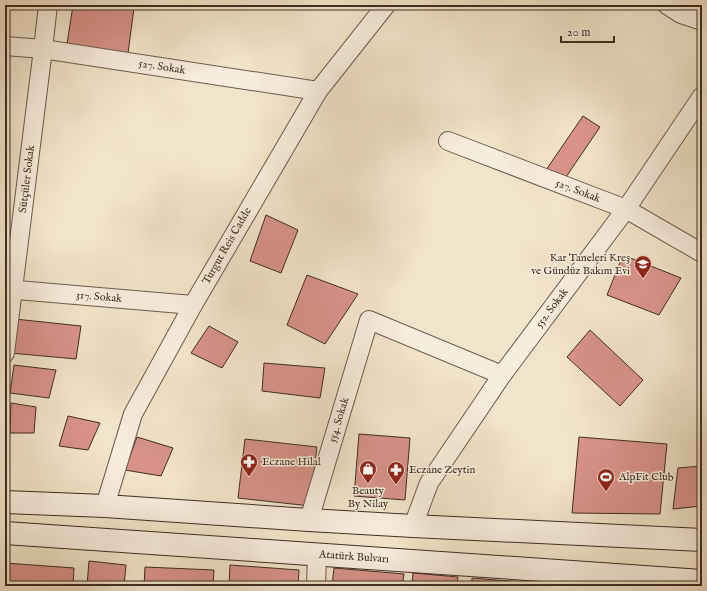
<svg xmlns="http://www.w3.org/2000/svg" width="707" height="591" viewBox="0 0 707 591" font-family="'IM FELL English',serif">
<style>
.building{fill:#d8928a;stroke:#3e2e22}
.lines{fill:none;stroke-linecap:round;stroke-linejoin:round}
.minor-casing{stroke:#6b5c4c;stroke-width:20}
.secondary-casing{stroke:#3e2e22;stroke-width:24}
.minor{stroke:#f7eddd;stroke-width:18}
.secondary{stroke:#f7eddd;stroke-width:22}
.labels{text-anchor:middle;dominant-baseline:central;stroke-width:3;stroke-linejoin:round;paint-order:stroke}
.street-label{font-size:11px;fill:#3e2e22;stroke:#f7eddd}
.poi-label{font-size:11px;fill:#3e2e22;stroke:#f7eddd;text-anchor:start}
</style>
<rect width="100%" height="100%" fill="#f2e4ca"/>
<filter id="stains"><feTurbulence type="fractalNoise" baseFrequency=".005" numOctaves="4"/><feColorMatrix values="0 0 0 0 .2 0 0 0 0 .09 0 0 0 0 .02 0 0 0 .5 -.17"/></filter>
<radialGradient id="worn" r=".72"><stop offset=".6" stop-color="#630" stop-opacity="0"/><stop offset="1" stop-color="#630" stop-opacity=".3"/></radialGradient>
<g class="building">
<path d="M73,5h40l21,3 -6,45 -61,-9z"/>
<path d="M583,116l17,11 -36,53 -18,-10z"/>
<path d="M266,215l32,15 -17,43 -31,-12z"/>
<path d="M623,255l58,23 -22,37 -52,-20z"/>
<path d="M307,275l51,19 -33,50 -38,-19z"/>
<path d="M15,319l66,7 -5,33 -66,-6z"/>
<path d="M209,326l29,16 -16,26 -31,-15z"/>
<path d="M590,330l53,50 -23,26 -53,-49z"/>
<path d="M264,363l61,5 -5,30 -58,-7z"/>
<path d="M14,365l42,5 -7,28 -39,-5z"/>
<path d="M11,403l25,4 -2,26h-24z"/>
<path d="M68,416l32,7 -12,27 -29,-4z"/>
<path d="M359,434l51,4 -5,62 -51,-4z"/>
<path d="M137,437l36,11 -12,28 -36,-6z"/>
<path d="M579,437l88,7 -7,70 -88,-1z"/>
<path d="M245,439l72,8 -7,59 -72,-8z"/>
<path d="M702,466v40l-29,3 5,-41z"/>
<path d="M89,561l37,4 -2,21h-37z"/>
<path d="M5,563l69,5 -1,18h-68z"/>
<path d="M230,565l69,5 -1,16h-69z"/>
<path d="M145,567l69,3 -1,16h-69z"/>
<path d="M334,568l70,6 -2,12h-70z"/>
<path d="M413,573l45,4 -1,9h-45z"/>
<path d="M472,578l62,5 -1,3h-61z"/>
</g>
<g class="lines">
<g class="minor-casing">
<g id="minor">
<path d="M667,5l14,9 21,7"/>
<path d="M5,46l38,3 275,42"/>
<path d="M448,141l178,68 76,44"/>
<path d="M5,289l188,16"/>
<path d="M5,353l38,-304 5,-44"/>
<path d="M105,506l28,-92 60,-109 125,-214 68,-86"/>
<path d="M309,520l60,-200 133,55"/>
<path d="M413,526l16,-43 73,-108 124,-166 76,-113"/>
<path d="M316,586l1,-32"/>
</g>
</g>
<g class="secondary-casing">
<g id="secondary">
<path d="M5,502l100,4 204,14 104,6 289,14"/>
<path d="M5,533l697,48"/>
</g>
</g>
<use href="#minor" class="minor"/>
<use href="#secondary" class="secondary"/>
</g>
<defs>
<g id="school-pin" transform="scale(0.9)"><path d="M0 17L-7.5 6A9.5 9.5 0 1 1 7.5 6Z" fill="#8f2418" stroke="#f7eddd"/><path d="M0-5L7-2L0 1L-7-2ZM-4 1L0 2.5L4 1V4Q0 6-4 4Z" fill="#fff"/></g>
<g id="pharmacy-pin" transform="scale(0.9)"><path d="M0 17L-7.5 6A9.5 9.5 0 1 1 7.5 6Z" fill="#8f2418" stroke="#f7eddd"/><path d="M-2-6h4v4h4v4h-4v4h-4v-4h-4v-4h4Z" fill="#fff"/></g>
<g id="shop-pin" transform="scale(0.9)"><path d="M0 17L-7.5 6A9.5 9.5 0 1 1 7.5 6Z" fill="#8f2418" stroke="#f7eddd"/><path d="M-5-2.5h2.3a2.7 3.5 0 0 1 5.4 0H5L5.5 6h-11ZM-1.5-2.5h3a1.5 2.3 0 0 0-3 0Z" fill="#fff"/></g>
<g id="stadium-pin" transform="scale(0.9)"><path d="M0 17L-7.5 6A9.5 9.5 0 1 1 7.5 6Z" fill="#8f2418" stroke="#f7eddd"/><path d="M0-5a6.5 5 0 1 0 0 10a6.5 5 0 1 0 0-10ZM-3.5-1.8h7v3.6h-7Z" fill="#fff"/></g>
</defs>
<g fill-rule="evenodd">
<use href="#school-pin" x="643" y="264"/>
<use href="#pharmacy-pin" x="249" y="462"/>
<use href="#shop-pin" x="368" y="469"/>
<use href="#pharmacy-pin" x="396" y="470"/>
<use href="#stadium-pin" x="606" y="477"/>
</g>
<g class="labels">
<g class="street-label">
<text transform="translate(162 67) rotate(9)">527. Sokak</text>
<text transform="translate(27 179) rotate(-83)">Sütçüler Sokak</text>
<text transform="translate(578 191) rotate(21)">527. Sokak</text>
<text transform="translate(227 246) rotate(-60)">Turgut Reis Cadde</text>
<text transform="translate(99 297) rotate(5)">317. Sokak</text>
<text transform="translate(552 308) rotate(-53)">552. Sokak</text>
<text transform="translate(339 420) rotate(-73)">554. Sokak</text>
<text transform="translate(354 557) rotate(4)">Atatürk Bulvarı</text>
</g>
<g class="poi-label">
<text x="630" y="258" text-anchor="end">Kar Taneleri Kreş<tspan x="630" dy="13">ve Gündüz Bakım Evi</tspan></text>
<text x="262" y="462">Eczane Hilal</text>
<text x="409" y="470">Eczane Zeytin</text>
<text x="619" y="477">AlpFit Club</text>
<text x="368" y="491" text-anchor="middle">Beauty<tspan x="368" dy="13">By Nilay</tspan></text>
</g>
</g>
<rect width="707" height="591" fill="none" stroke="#f2e4ca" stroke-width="20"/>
<rect x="6" y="6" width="695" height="579" fill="none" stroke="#3e2e22" stroke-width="2"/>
<rect x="10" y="10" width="687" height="571" fill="none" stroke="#3e2e22"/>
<path d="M561 36v6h53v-6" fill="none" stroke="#3e2e22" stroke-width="2"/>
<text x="567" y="36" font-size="12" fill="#3e2e22" stroke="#f7eddd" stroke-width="3" paint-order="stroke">20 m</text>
<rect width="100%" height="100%" filter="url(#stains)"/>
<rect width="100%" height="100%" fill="url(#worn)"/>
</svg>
